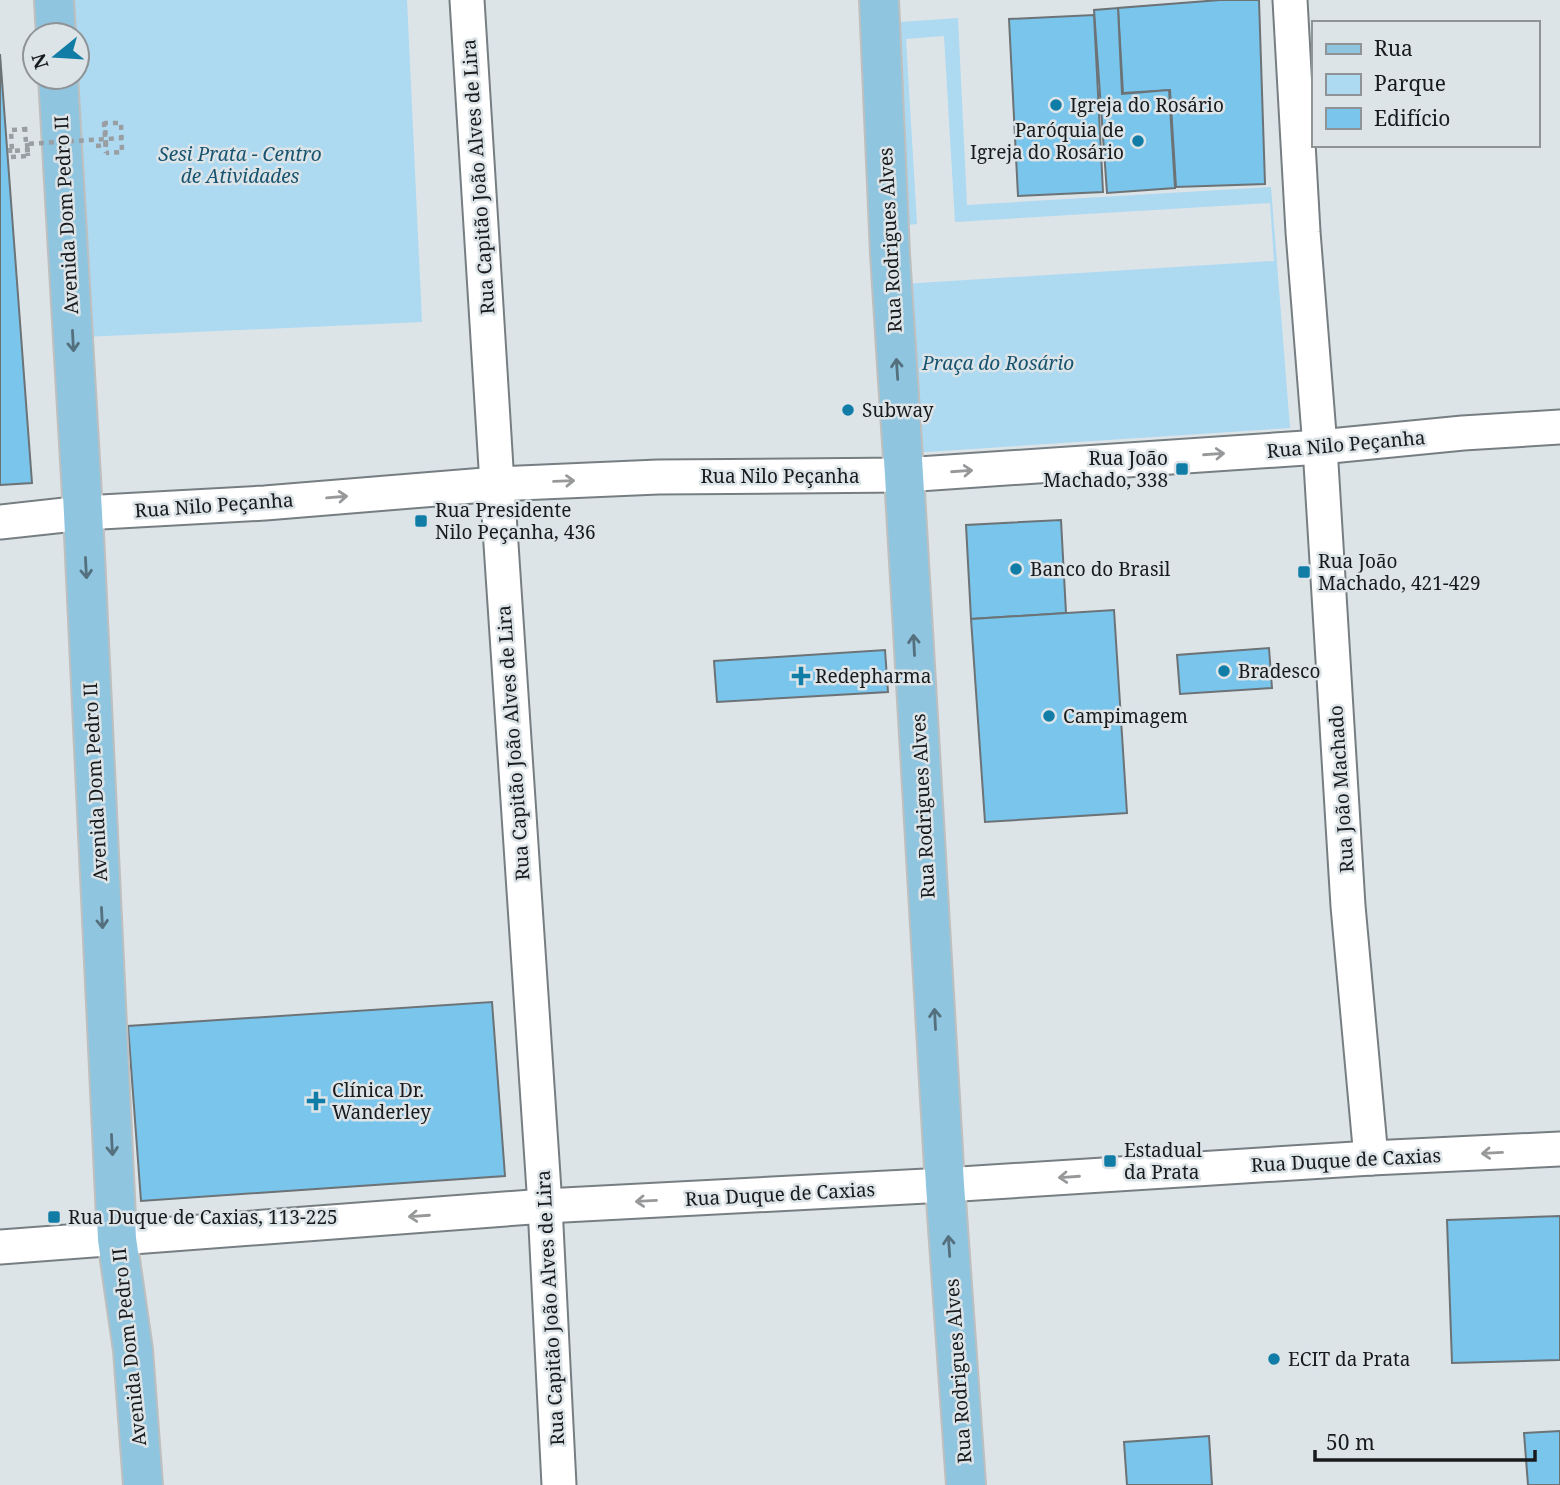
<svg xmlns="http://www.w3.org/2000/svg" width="1560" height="1485" viewBox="0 0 1560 1485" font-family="'Noto Serif',serif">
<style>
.green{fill:#add9f1;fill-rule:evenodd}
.building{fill:#79c5ec;stroke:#6c7377;stroke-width:2}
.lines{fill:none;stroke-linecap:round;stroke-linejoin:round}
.minor-casing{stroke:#777e82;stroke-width:37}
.major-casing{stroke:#bebfbf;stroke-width:42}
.path{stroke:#989ea2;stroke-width:4.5;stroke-dasharray:5 5;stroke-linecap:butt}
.minor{stroke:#fff;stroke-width:33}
.major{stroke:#90c5df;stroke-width:38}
.path-bridge{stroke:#989ea2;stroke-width:4.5;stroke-dasharray:5 5;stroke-linecap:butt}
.oneway{stroke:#54707e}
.oneway2{stroke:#979899}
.poi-dot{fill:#117ca6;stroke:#dce4e8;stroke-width:2.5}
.labels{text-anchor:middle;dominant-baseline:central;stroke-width:5;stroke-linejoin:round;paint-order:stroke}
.poi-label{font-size:19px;fill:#181a1c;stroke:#dce4e8;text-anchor:start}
.park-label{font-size:19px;font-style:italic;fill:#18546f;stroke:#dce4e8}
.street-label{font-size:19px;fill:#181a1c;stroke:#dce4e8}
</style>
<rect width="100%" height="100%" fill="#dce4e8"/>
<g class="green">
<path d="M67,0h340l15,322 -339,15 -6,-302h-8z"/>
<path d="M958,18l9,187 304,-18 19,241 -378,25 -26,-430zM944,36l11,186 315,-19 4,58 -371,23 -4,-58 18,-2 -11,-185z"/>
</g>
<g class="building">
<path d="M1220,0h39l6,184 -89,3 -6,-97 -47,3 -5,-85z"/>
<path d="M1118,8l4,86 47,-4 6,98 -68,5 -13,-183z"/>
<path d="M1094,15l9,177 -85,4 -9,-177z"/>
<path d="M0,54l32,429 -32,2z"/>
<path d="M1061,520l5,93 -95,6 -5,-94z"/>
<path d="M1114,610l13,203 -142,9 -14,-203z"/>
<path d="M1269,648l3,40 -92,6 -3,-39z"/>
<path d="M885,650l3,42 -171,10 -3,-41z"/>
<path d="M492,1002l13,174 -364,25 -13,-175z"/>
<path d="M1560,1216v144l-108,3 -5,-143z"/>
<path d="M1560,1431v54h-32l-4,-52z"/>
<path d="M1209,1436l3,49h-85l-3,-43z"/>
</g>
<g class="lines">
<g class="minor-casing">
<g id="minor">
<path d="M467,0l30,484 48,722 14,279"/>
<path d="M1290,0l13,232 17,215 28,459 23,252"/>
<path d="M0,522l83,-9 182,-10 232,-19 161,-7 246,-2 416,-28 143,-14 97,-6"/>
<path d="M0,1247l545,-41 400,-21 426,-27 189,-9"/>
</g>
</g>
<g class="major-casing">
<g id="major">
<path d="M54,0l2,35"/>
<path d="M879,0l11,254 14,221 41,710 21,300"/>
<path d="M58,77l25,436 34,726 16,111 10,135"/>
</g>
</g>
<g class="path">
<path d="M27,129l-16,1 1,21 19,-1"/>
<path d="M96,146l10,-1 -1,-22h16l1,29 -16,1"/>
<path d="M10,148v9l18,-1"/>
</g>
<use href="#minor" class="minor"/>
<use href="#major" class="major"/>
<g class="path-bridge">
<path d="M104,122l2,31"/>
<path d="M25,127l1,17 97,-6"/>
<path d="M27,143l1,13"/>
</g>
</g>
<defs><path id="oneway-shaft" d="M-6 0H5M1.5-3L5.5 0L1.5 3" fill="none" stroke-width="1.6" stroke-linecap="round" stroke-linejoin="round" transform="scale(1.75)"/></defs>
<g class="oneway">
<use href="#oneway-shaft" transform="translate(73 341) rotate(87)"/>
<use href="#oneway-shaft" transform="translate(897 369) rotate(-94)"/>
<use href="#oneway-shaft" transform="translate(86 568) rotate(87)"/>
<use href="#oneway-shaft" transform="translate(914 645) rotate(-93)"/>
<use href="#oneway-shaft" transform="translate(102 918) rotate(87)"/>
<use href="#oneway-shaft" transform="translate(935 1019) rotate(-93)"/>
<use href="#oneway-shaft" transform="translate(112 1145) rotate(87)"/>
<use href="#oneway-shaft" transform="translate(949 1246) rotate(-94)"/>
</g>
<g class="oneway2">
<use href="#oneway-shaft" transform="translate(1214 454) rotate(-4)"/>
<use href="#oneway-shaft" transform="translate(962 471) rotate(-4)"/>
<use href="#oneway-shaft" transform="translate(564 481) rotate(-2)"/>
<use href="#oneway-shaft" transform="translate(337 497) rotate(-5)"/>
<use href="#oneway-shaft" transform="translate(1492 1153) rotate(177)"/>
<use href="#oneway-shaft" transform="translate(1069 1177) rotate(176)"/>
<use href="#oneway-shaft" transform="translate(646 1201) rotate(177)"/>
<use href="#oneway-shaft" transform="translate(419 1216) rotate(176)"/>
</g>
<g class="poi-dot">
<circle cx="1056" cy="105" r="7"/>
<circle cx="1138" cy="141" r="7"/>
<circle cx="848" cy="410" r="7"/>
<rect x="1175" y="462" width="14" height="14" rx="3.5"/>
<rect x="414" y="514" width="14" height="14" rx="3.5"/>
<circle cx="1016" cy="569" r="7"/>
<rect x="1297" y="565" width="14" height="14" rx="3.5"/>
<circle cx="1224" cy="671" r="7"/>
<path d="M797.5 665.5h7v7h7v7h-7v7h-7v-7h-7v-7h7z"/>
<circle cx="1049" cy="716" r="7"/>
<path d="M312.5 1090.5h7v7h7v7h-7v7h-7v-7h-7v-7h7z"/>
<rect x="1103" y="1154" width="14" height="14" rx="3.5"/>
<rect x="47" y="1210" width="14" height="14" rx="3.5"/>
<circle cx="1274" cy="1359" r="7"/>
</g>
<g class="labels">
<g class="poi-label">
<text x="1070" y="105">Igreja do Rosário</text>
<text x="1124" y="130" text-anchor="end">Paróquia de<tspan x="1124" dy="22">Igreja do Rosário</tspan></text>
<text x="862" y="410">Subway</text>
<text x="1168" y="458" text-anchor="end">Rua João<tspan x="1168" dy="22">Machado, 338</tspan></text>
<text x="435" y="510">Rua Presidente<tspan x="435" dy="22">Nilo Peçanha, 436</tspan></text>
<text x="1318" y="561">Rua João<tspan x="1318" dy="22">Machado, 421-429</tspan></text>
<text x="1030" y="569">Banco do Brasil</text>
<text x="1238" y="671">Bradesco</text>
<text x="815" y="676">Redepharma</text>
<text x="1063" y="716">Campimagem</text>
<text x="332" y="1090">Clínica Dr.<tspan x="332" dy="22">Wanderley</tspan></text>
<text x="1124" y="1150">Estadual<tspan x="1124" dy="22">da Prata</tspan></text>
<text x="68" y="1217">Rua Duque de Caxias, 113-225</text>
<text x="1288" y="1359">ECIT da Prata</text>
</g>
<g class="park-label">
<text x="240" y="154">Sesi Prata - Centro<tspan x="240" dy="22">de Atividades</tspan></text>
<text x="998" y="363">Praça do Rosário</text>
</g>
<g class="street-label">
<text transform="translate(478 177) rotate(-94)">Rua Capitão João Alves de Lira</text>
<text transform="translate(66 215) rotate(-93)">Avenida Dom Pedro II</text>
<text transform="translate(890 240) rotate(-93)">Rua Rodrigues Alves</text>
<text transform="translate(1346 444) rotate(-5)">Rua Nilo Peçanha</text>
<text x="780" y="476">Rua Nilo Peçanha</text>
<text transform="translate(214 505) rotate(-4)">Rua Nilo Peçanha</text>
<text transform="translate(513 743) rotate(-94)">Rua Capitão João Alves de Lira</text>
<text transform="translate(95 782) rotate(-93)">Avenida Dom Pedro II</text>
<text transform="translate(1341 789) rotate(-94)">Rua João Machado</text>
<text transform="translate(923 806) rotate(-93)">Rua Rodrigues Alves</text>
<text transform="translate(1346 1160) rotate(-3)">Rua Duque de Caxias</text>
<text transform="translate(780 1194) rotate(-3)">Rua Duque de Caxias</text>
<text transform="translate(550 1308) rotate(-93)">Rua Capitão João Alves de Lira</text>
<text transform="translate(129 1347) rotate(-96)">Avenida Dom Pedro II</text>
<text transform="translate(958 1371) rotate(-94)">Rua Rodrigues Alves</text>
</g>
</g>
<rect x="1312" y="21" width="228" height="126" fill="#dce4e8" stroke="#8e9396" stroke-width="2"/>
<rect x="1326" y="44" width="35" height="10" fill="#90c5df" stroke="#8e9396" stroke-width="2"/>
<text x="1374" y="56" font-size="21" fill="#181a1c">Rua</text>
<rect x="1326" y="74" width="35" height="21" fill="#add9f1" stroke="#8e9396" stroke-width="2"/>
<text x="1374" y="91" font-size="21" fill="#181a1c">Parque</text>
<rect x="1326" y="108" width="35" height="21" fill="#79c5ec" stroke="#8e9396" stroke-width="2"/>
<text x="1374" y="126" font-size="21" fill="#181a1c">Edifício</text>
<g transform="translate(56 56) rotate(252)"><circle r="33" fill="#dce4e8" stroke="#8e9396" stroke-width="2"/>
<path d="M0-5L12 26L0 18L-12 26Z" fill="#117ca6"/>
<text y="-10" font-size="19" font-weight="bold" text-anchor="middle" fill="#181a1c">N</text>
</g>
<path d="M1315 1450v10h220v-10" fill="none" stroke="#181a1c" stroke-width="3.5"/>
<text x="1326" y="1450" font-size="21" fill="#181a1c" stroke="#dce4e8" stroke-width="5" paint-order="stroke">50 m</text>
</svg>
